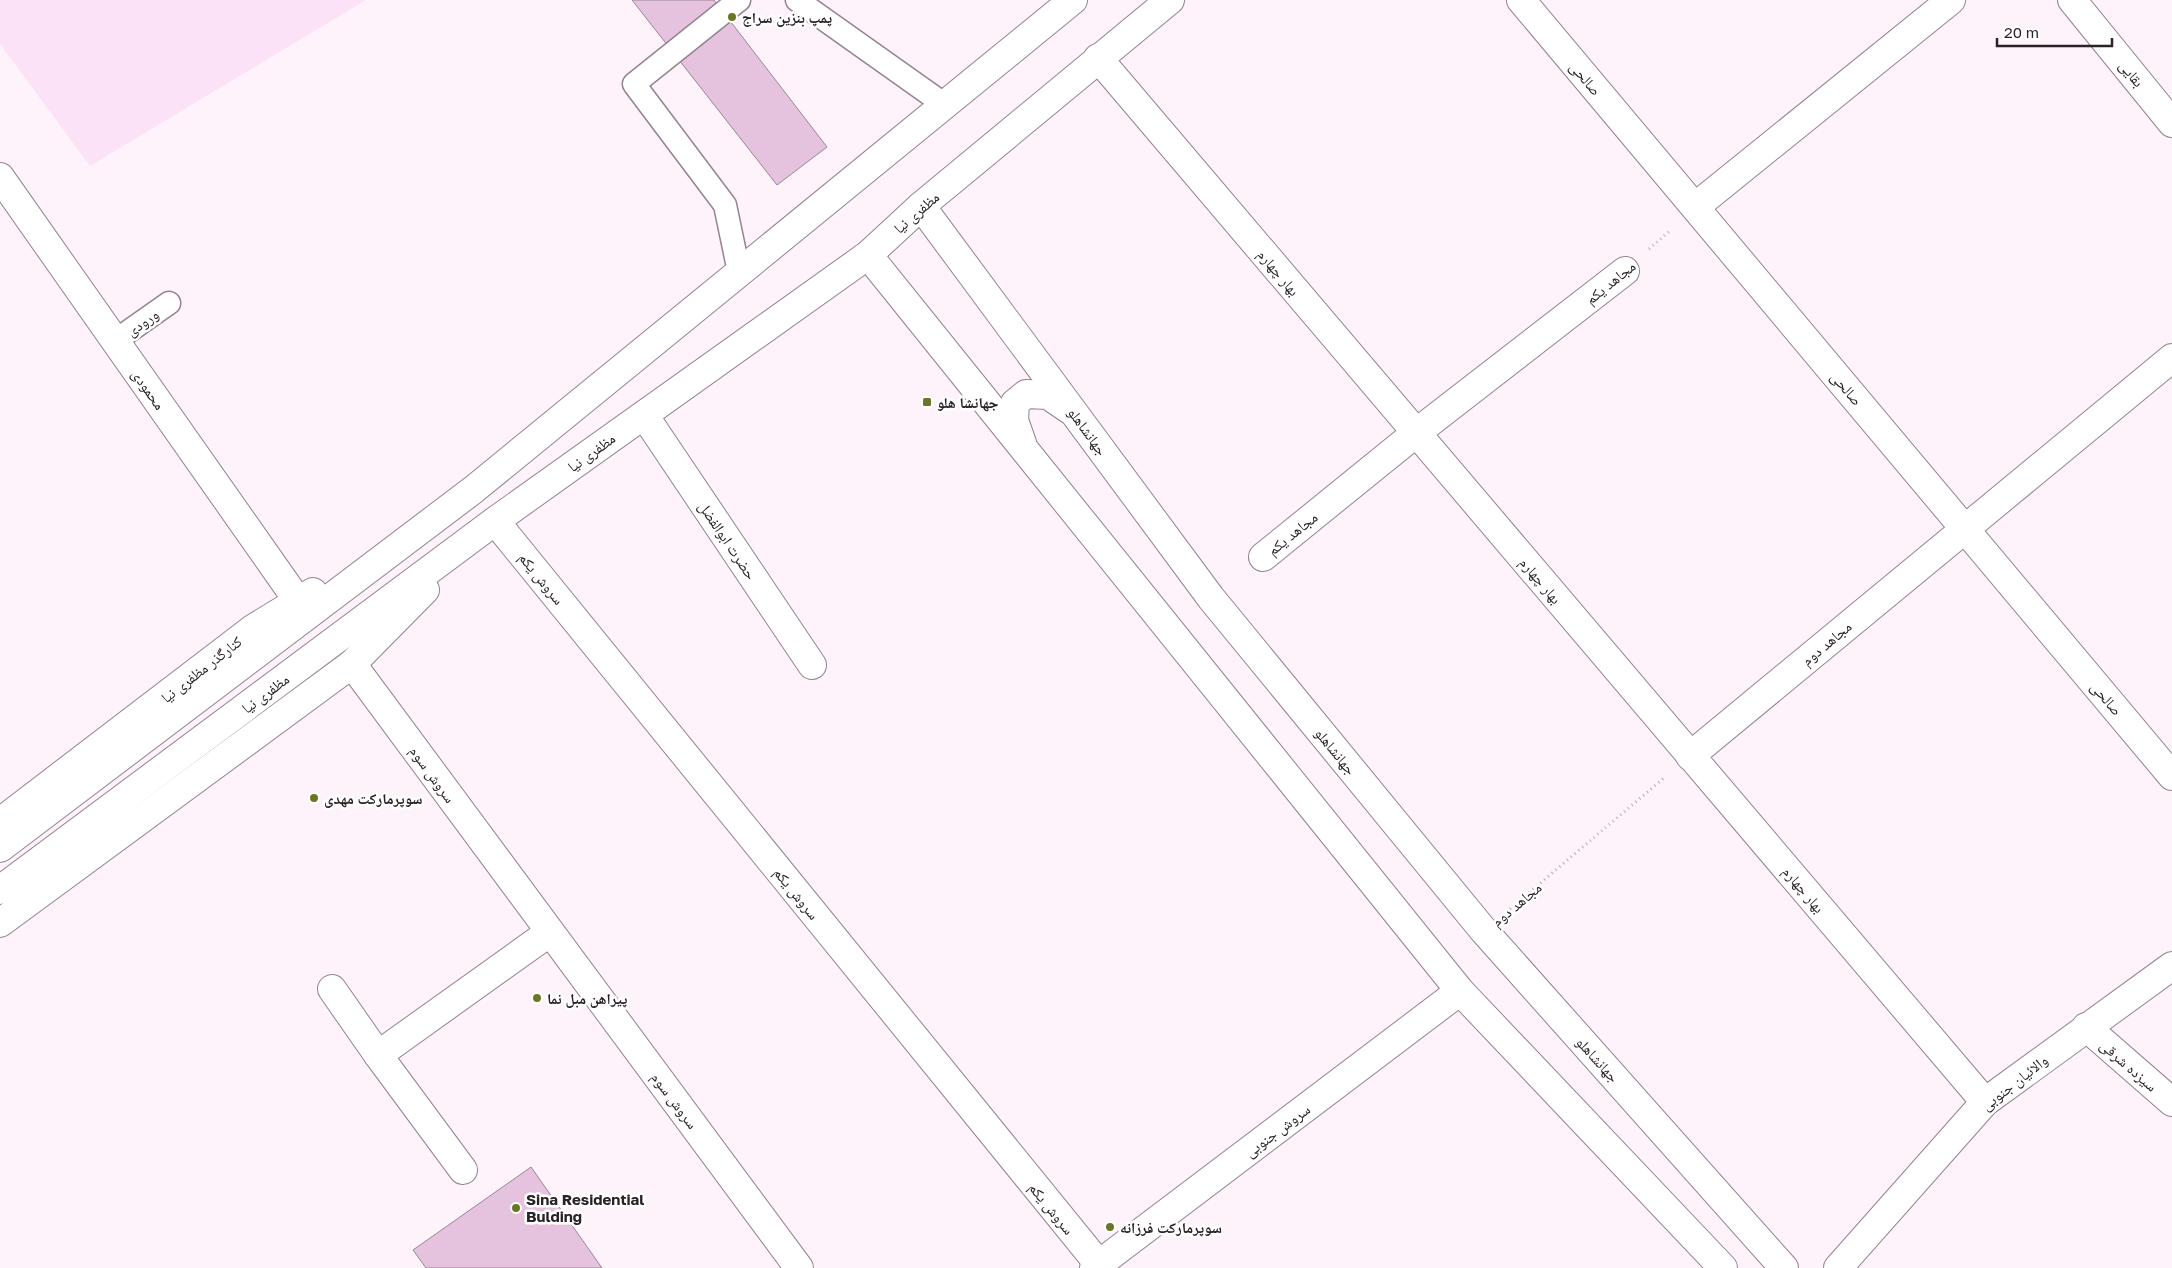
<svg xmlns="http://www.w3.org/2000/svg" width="2172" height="1268" viewBox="0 0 2172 1268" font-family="'Golos Text','Noto Naskh Arabic',sans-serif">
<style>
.built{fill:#fce2f6}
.building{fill:#e5c3de;stroke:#988694}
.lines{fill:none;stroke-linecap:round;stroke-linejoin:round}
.lane-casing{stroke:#948391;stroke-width:25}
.street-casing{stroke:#948391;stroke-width:30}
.secondary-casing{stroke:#948391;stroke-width:30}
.path{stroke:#b8aeb6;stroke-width:3;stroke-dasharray:1 4;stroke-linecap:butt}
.lane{stroke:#fff;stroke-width:22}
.street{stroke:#fff;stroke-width:28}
.secondary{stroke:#fff;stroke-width:28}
.poi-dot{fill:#6a7825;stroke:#fff;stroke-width:2}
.labels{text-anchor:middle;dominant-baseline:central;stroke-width:5;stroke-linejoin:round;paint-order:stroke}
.poi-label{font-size:15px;font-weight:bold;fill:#292227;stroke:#fff;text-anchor:start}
.street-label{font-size:15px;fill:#292227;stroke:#fff}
</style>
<rect width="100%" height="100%" fill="#fef2fb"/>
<path class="built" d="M0,0h366l-276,166 -90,-122z"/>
<g class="building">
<path d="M632,0h82l113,147 -50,38z"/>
<path d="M531,1167l71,101h-176l-13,-18z"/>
</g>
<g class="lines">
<g class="lane-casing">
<g id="lane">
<path d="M739,0l-105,84 91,121 14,67"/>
<path d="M797,0l148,105"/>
<path d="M115,341l54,-38"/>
</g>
</g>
<g class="street-casing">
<g id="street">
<path d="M1521,0l651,776"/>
<path d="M2072,0l100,123"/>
<path d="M1098,58l887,1044"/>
<path d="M0,177l298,424"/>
<path d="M1695,207l256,-207"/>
<path d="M644,415l168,250"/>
<path d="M495,521l607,747"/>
<path d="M1263,557l153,-124 209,-162"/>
<path d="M352,664l447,604"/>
<path d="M1690,756l482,-398"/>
<path d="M332,989l46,66"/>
<path d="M2086,1027l86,75"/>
<path d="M463,1170l-85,-115 172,-123"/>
<path d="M1094,1268l366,-277"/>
<path d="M1838,1268l147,-166 187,-136"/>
</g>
</g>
<g class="secondary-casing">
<g id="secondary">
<path d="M921,206l290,392 273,333 300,337"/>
<path d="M868,255l592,736 263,277"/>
<path d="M1022,443l-8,-23 1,-17 11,-9 22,1 22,15"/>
<path d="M0,822l254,-194 59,-36"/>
<path d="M0,848l473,-358 600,-490"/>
<path d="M0,890l495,-369 373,-266 53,-49 249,-206"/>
<path d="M0,923l352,-259 73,-74"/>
</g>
</g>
<g class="path">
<path d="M1649,249l22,-19"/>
<path d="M1510,909l155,-132"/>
</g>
<use href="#lane" class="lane"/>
<use href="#street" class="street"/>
<use href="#secondary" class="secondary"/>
</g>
<g class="poi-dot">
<circle cx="732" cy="17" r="5"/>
<rect x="922" y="397" width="10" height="10" rx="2.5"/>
<circle cx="314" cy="798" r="5"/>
<circle cx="537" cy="998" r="5"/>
<circle cx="516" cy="1208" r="5"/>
<circle cx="1110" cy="1227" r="5"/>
</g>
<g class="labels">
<g class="poi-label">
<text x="742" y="17">پمپ بنزین سراج</text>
<text x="937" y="402">جهانشا هلو</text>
<text x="324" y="798">سوپرمارکت مهدی</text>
<text x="547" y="998">پیراهن مبل نما</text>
<text x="526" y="1199">Sina Residential<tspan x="526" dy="17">Bulding</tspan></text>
<text x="1120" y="1227">سوپرمارکت فرزانه</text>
</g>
<g class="street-label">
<text transform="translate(2132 73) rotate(51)">بقایی</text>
<text transform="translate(1586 78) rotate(50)">صالحی</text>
<text transform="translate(916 212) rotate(-41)">مظفری نیا</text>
<text transform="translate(1279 272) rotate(50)">بهار چهارم</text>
<text transform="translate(1610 282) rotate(-39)">مجاهد یکم</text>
<text transform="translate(142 322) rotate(-35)">ورودی</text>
<text transform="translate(1847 388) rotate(50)">صالحی</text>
<text transform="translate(149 389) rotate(55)">محمودی</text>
<text transform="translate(1088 431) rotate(54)">جهانشاهلو</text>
<text transform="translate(591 452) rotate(-36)">مظفری نیا</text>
<text transform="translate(1292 533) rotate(-39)">مجاهد یکم</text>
<text transform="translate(728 540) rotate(56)">حضرت ابوالفضل</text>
<text transform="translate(542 578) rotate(51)">سروش یکم</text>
<text transform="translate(1541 580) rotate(50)">بهار چهارم</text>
<text transform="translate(1826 643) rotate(-40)">مجاهد دوم</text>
<text transform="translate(201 669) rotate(-38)">کنارگذر مظفری نیا</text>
<text transform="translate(265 693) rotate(-37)">مظفری نیا</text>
<text transform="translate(2107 698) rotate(50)">صالحی</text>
<text transform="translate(1336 751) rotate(51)">جهانشاهلو</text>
<text transform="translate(433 774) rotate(54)">سروش سوم</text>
<text transform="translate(1804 889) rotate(50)">بهار چهارم</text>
<text transform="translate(797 893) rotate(51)">سروش یکم</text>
<text transform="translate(1516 904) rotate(-40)">مجاهد دوم</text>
<text transform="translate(1598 1059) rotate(48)">جهانشاهلو</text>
<text transform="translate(2129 1065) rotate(41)">سیزده شرقی</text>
<text transform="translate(2014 1082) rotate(-38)">والائیان جنوبی</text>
<text transform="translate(675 1100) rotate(53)">سروش سوم</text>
<text transform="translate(1277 1130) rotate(-37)">سروش جنوبی</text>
<text transform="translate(1052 1208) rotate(51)">سروش یکم</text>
</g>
</g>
<path d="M1997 38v8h115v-8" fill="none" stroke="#292227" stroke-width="2.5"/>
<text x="2004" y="38" font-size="15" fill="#292227" stroke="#ffffff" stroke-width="4" paint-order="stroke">20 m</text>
</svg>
